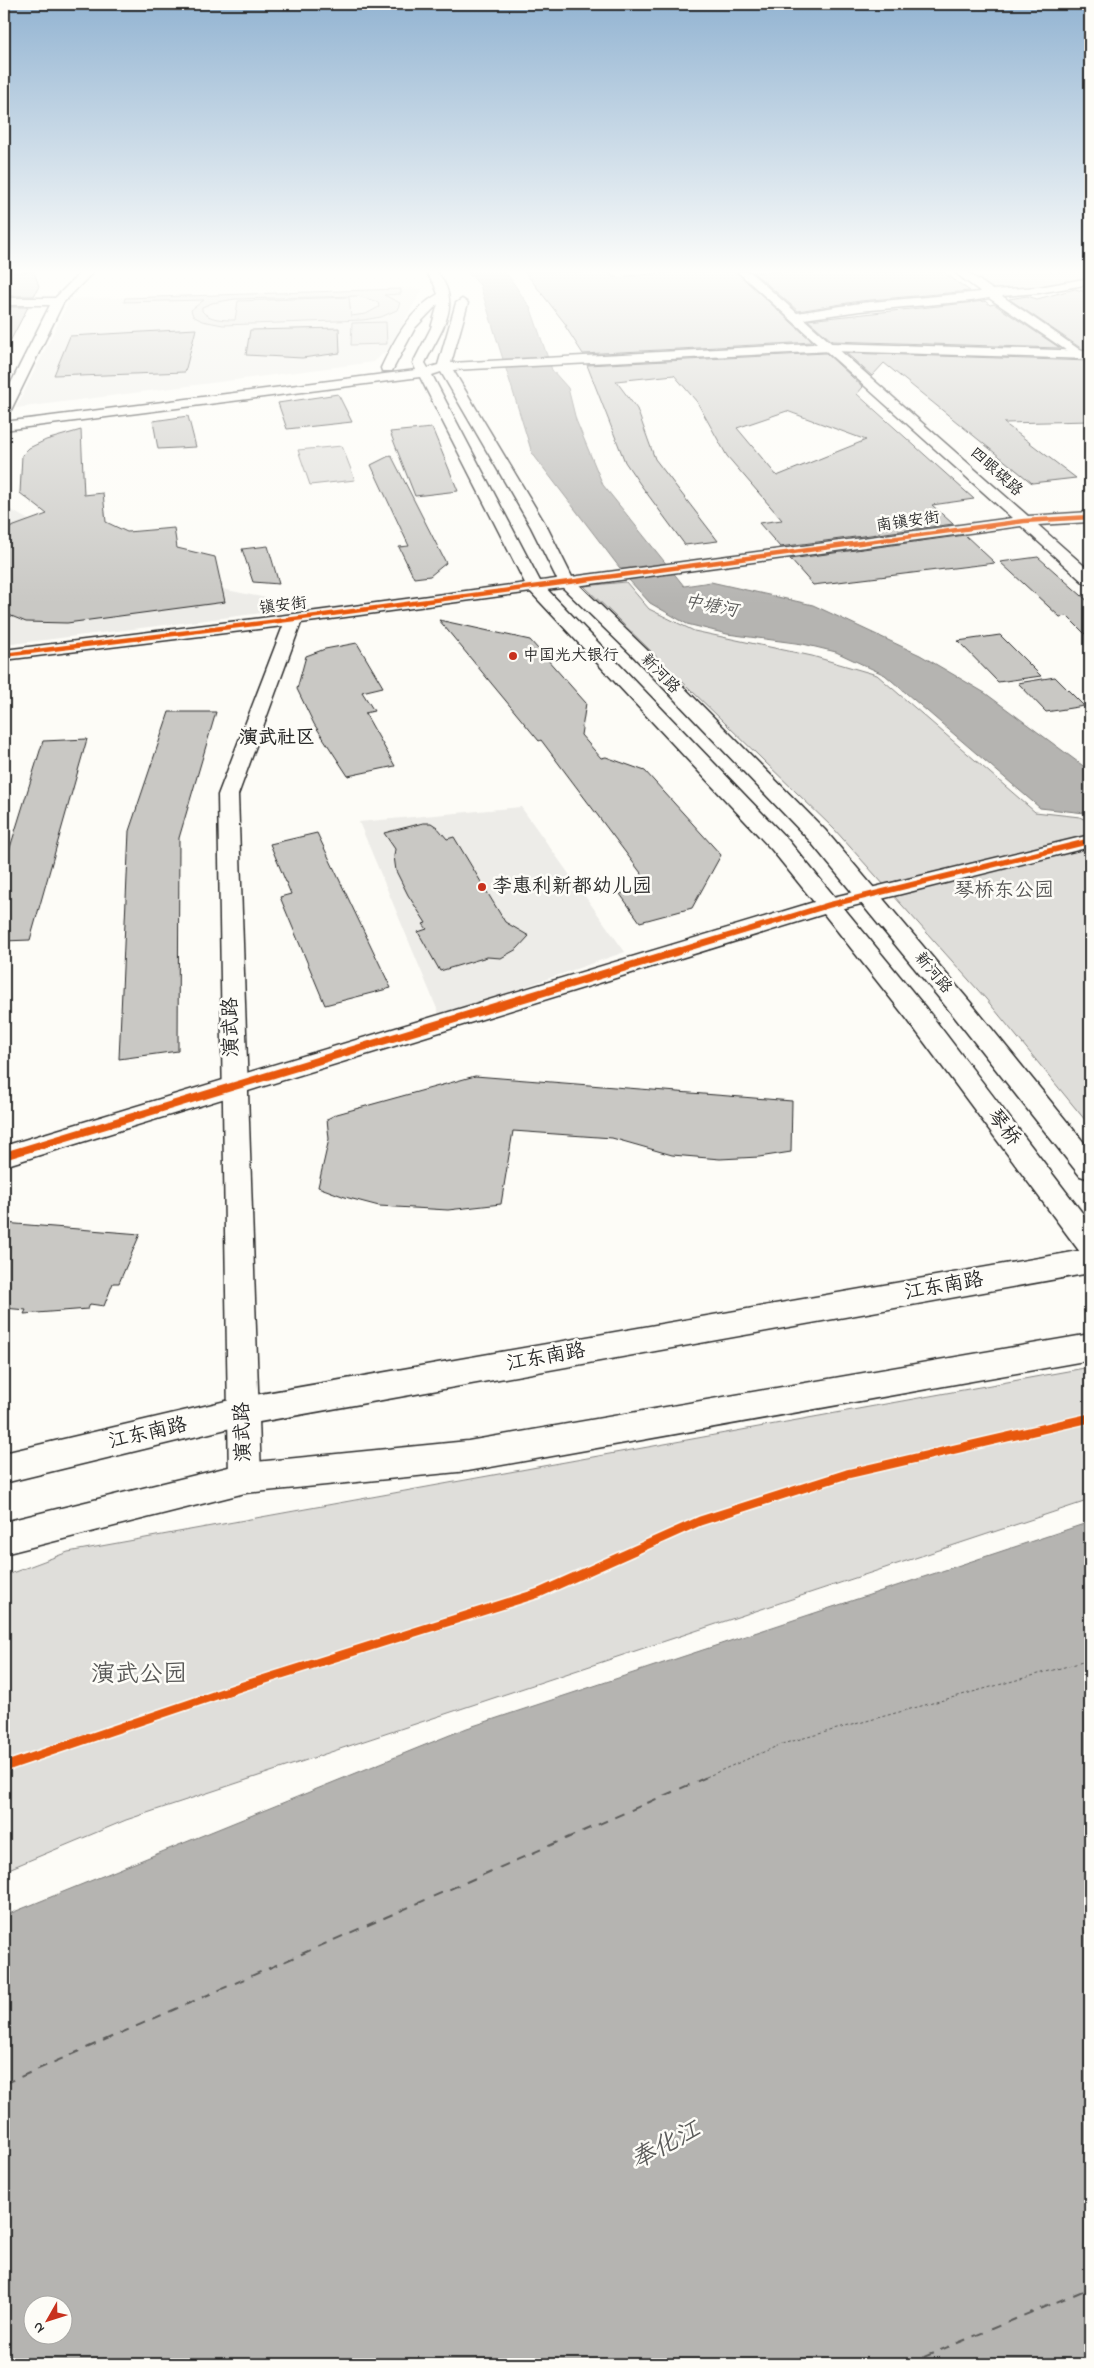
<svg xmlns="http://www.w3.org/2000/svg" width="1094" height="2368" viewBox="0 0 1094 2368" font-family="'Indie Flower','LXGW WenKai TC',sans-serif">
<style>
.built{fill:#edece8}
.green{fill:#dfdeda;stroke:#858482;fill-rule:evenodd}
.water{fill:#b5b4b1;stroke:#7e7d7b;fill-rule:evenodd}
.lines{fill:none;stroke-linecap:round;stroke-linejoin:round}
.ferry-far1{stroke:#5b5b5a;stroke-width:1;stroke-dasharray:3 2.5;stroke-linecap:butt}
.ferry{stroke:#5b5b5a;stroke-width:2;stroke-dasharray:10 8;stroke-linecap:butt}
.building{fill:#c9c8c4;stroke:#2b2b2b;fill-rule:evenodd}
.street-casing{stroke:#2b2b2b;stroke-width:3}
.secondary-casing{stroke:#2b2b2b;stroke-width:3}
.primary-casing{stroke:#2b2b2b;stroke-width:3}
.street{fill:#fdfcf7;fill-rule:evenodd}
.secondary{fill:#fdfcf7;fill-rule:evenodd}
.primary{fill:#fdfcf7;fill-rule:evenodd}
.cycleway-far3-casing{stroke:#fdfcf7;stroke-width:6}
.cycleway-far2-casing{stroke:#fdfcf7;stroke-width:8}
.cycleway-far1-casing{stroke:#fdfcf7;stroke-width:11}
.cycleway-casing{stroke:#fdfcf7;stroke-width:12}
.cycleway-far3{stroke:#e8590c;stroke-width:4.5}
.cycleway-far2{stroke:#e8590c;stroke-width:5.5}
.cycleway-far1{stroke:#e8590c;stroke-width:8}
.cycleway{stroke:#e8590c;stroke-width:9}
.poi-dot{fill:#c8321e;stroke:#fdfcf7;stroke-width:2}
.labels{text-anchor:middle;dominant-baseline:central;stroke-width:5;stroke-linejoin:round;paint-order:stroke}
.far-street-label{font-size:16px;fill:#2b2b2b;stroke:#fdfcf7}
.far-poi-label{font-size:16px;fill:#2b2b2b;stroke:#fdfcf7;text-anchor:start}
.far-water-label{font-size:18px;font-style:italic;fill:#5b5b5a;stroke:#fdfcf7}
.far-quarter-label{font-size:19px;font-weight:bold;fill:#2b2b2b;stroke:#fdfcf7}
.poi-label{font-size:20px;fill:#2b2b2b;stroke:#fdfcf7;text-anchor:start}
.park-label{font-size:20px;fill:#585857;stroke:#fdfcf7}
.street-label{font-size:20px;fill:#2b2b2b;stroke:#fdfcf7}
.near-park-label{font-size:24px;fill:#585857;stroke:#fdfcf7}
.near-water-label{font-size:25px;font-style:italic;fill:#5b5b5a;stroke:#fdfcf7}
</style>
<rect width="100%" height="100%" fill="#fdfcf7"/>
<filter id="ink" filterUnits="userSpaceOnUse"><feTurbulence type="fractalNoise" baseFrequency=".02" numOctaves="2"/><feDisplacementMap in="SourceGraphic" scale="10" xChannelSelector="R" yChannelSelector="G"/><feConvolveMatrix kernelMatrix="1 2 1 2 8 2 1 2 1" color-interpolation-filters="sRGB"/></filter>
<g filter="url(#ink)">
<g class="built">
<path d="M423,288l-33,59 -16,15 -358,46 54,-109z"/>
<path d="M4,506l39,22 150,55 117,24 -306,38z"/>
<path d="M521,807l104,145 -185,64 -81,-194z"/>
</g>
<g class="green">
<path d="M967,272h123v7l-54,10 -42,2z"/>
<path d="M401,289v5l-17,1 16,8 -3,7 -16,7 -18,3 -140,5 -21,-4 -9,-5 -2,-6 13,-10 -80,2 1,-4zM358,296l20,6 1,5 -13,7 -15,2 -2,-19 -111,4 -3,19c-11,0 -26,0 -33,-9v-4l10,-4 23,-4z"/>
<path d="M386,322l1,22 -36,1 1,-22z"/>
<path d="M342,446l13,34 -45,5 -12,-35z"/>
<path d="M626,582l23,27 45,22 118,25 65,19 158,137 45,5 10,6v303l-104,-127 -152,-170 -250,-243z"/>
<path d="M1090,1367v133l-964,320 -122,51v-295l64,-24z"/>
</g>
<g class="water">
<path d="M467,272h39l25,37 21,61 16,18 8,32 27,65 81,101 27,-4 102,23 107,50 65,38 105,78v46l-5,-4 -45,-5 -155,-133 -49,-23 -33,-8 -76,-10 -40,-10 -37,-21 -21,-23 -97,-127 -52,-168z"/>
<path d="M1090,1522v842h-1086v-448l463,-188zM32,2306h30v30h-30z"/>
</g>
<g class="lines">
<path class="ferry-far1" d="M706,1777l76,-33 308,-84"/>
<g class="ferry">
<path d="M4,2084l705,-308"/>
<path d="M907,2364l183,-76"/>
</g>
</g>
<g class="building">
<path d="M4,272h30l5,14 -5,10h-30z"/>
<path d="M525,272h84l4,5 65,-5h58l77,70 -230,12 -18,-28h2z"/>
<path d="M753,272h190l27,19 -110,10 -62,10z"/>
<path d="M1075,289l15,4v56h-8l-73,-50 18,-3 10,3z"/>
<path d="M985,301l5,4 4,-1 66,44 -228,-7 -24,-21z"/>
<path d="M4,307h24l-24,46z"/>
<path d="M339,328l1,25 -38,5 -56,-3 4,-25z"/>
<path d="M196,329l-11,43 -106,4 1,-2 -26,1 16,-39z"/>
<path d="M826,353l37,34 -6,7 117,105 -42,6 21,19 -173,23 -21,-24 23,-3 -55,-64 -30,-54 -23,-27 -58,6 21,28 18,50 63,82 -33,4 -45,-61 -15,-22 -38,-97zM787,411l79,29 -89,36 -40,-48z"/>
<path d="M846,353l244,8v60l-86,2 72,55 -44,5 -148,-120 -12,13z"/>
<path d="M338,394l14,28 -65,7 -9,-26z"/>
<path d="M188,416l8,31 -38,2 -5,-28z"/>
<path d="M432,428l26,63 -43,5 -25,-64z"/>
<path d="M81,430l3,65 19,-2 3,29 21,10 47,-4 3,20 38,9 10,45 -158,21 -41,-1 -22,-9v-74l2,-10 41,-15 -27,-21 2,-38 7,-7 17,-8z"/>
<path d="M391,455l55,108 -16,13 -16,2 -15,-31 10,-1 -38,-81z"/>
<path d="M965,535l30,28 -182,22 -23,-26z"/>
<path d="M268,546l11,38 -26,-2 -11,-33z"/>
<path d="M1038,557l52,46v36l-23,-23 -7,1 -60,-55z"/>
<path d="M439,620l91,20 56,63 -5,32 20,23 5,-1 39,14 76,84 -29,53 -52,14 -20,-28 30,-9 -109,-145 -2,1z"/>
<path d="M1000,635l41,41 -43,6 -40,-41z"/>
<path d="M357,643l26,44 -21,5 12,19 -9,2 30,53 -47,10 -34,-52 -17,-35 9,-33 19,-7z"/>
<path d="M1055,677l29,29 -38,6 -28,-29z"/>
<path d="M169,712h47l-37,126 -1,213 -59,8 10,-228z"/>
<path d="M87,739l-57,201 -26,1v-74l39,-126z"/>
<path d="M423,823h8l6,4 10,12 7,-2 51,85 24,14 -12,13 -16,9 -14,-1 -47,14 -22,-39 9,-3 -4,-5 3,-1 -18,-28 -12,-24 -2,-15 1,-7 -11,-16z"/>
<path d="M317,833l74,155 -66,17 -45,-108 11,-3 -21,-50z"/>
<path d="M475,1076l317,25 -1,51 -32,5 -39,2 -48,-4 -60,-17 -99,-7 -12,73 -53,6 -69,-4 -34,-9 -27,-10 11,-48 -2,-20 10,-5z"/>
<path d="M4,1223l136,11 -21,49h-6l-9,23 -14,-2 -2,5 -64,5 2,-4 -22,-2z"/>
</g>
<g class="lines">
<g class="street-casing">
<g id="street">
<path d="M81,272h12l-30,31 -52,107 -7,4v-17l46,-92h-46v-7h51z"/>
<path d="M738,272h12l47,41 63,-10 121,-11 -27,-20h13l26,18 46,-3 51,-9v6l-51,9 -37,3 81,56 2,3 -6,4 -90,-61 -18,3 -111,10 -56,8 224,197 62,-4v10l-52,3 52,46v13l-6,-1 -63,-57 -720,97 -63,172 23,683 -4,11 -12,4 -12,-4 -4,-11 -11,-683 65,-169 -279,34v-10l290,-36 718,-96z"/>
<path d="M1090,835v12l-261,65 -8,-2 -3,-5 3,-5 8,-2z"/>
</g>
</g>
<g class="secondary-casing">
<path id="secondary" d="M426,272h11c27,33 3,59 -12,91l3,5 10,-3 18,-62 6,-4 6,4 -17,60 380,-20 259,8v8l-259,-8 -378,19 94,157 26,52 73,70 179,181 146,173 119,147v29l-10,-3 -127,-161 -144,-175 -175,-183 -74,-72 -29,-58 -90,-155 -9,3 109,208 247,257 137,167 165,216v32l-10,-3 -173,-233 -83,-105 -820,252v-20l810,-244 -42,-52 -244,-261 -108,-212 -416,53v-8l412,-52 -3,-7 18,-35 7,-24 -23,24 -23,43h-10l-1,-3c13,-28 29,-58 57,-74l-4,-10z"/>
</g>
<g class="primary-casing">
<g id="primary">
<path d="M1090,1249v24l-847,152 -239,58v-30l239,-56z"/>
<path d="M1090,1334v26l-622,111 -223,22 -241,61v-32l241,-59 223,-22z"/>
</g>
</g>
<use href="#street" class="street"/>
<use href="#secondary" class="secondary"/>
<use href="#primary" class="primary"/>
<g class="cycleway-far3-casing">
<path id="cycleway-far3" d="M4,655l290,-36 730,-98 66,-4"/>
</g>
<g class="cycleway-far2-casing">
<path id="cycleway-far2" d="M675,952l154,-47 261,-64"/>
</g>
<g class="cycleway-far1-casing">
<path id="cycleway-far1" d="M4,1156l675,-205"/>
</g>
<g class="cycleway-casing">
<path id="cycleway" d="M4,1767l236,-80 299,-94 161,-72 147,-47 243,-56"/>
</g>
<use href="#cycleway-far3" class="cycleway-far3"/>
<use href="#cycleway-far2" class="cycleway-far2"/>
<use href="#cycleway-far1" class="cycleway-far1"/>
<use href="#cycleway" class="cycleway"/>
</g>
</g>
<linearGradient id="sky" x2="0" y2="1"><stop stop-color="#93b4d2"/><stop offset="0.45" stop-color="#fefefb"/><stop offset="1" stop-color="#fefefb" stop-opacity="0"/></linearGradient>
<rect width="1094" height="604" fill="url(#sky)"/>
<g class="poi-dot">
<circle cx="513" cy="656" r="5"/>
<circle cx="482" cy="887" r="5"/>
</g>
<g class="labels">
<g class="far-street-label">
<text transform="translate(996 472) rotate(42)">四眼碶路</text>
<text transform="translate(908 522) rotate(-8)">南镇安街</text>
<text transform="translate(283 606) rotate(-7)">镇安街</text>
<text transform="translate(660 674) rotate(46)">新河路</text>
<text transform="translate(933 973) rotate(50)">新河路</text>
</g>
<g class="far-poi-label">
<text x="523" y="656">中国光大银行</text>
</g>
<g class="far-water-label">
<text transform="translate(711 607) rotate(11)">中塘河</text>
</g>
<g class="far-quarter-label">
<text x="277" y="738">演武社区</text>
</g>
<g class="poi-label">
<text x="492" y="887">李惠利新都幼儿园</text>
</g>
<g class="park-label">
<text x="1004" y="891">琴桥东公园</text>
</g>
<g class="street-label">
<text transform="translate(232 1027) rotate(-91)">演武路</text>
<text transform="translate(1003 1128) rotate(53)">琴桥</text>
<text transform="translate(944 1287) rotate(-10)">江东南路</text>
<text transform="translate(546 1358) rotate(-10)">江东南路</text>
<text transform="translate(244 1432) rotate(-92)">演武路</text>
<text transform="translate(148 1434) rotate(-13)">江东南路</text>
</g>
<g class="near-park-label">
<text x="139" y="1675">演武公园</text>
</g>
<g class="near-water-label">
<text transform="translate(666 2146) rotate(-28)">奉化江</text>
</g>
</g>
<rect width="1094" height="2368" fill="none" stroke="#fdfcf7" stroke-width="20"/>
<rect x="10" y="10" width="1074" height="2348" fill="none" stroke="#2b2b2b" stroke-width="2" filter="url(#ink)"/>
<g transform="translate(48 2320) rotate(231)"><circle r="24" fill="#fdfcf7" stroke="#a9a8a5"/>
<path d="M0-4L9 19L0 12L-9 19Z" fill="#c8321e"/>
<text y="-8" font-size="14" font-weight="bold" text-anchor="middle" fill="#2b2b2b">N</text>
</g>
</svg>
